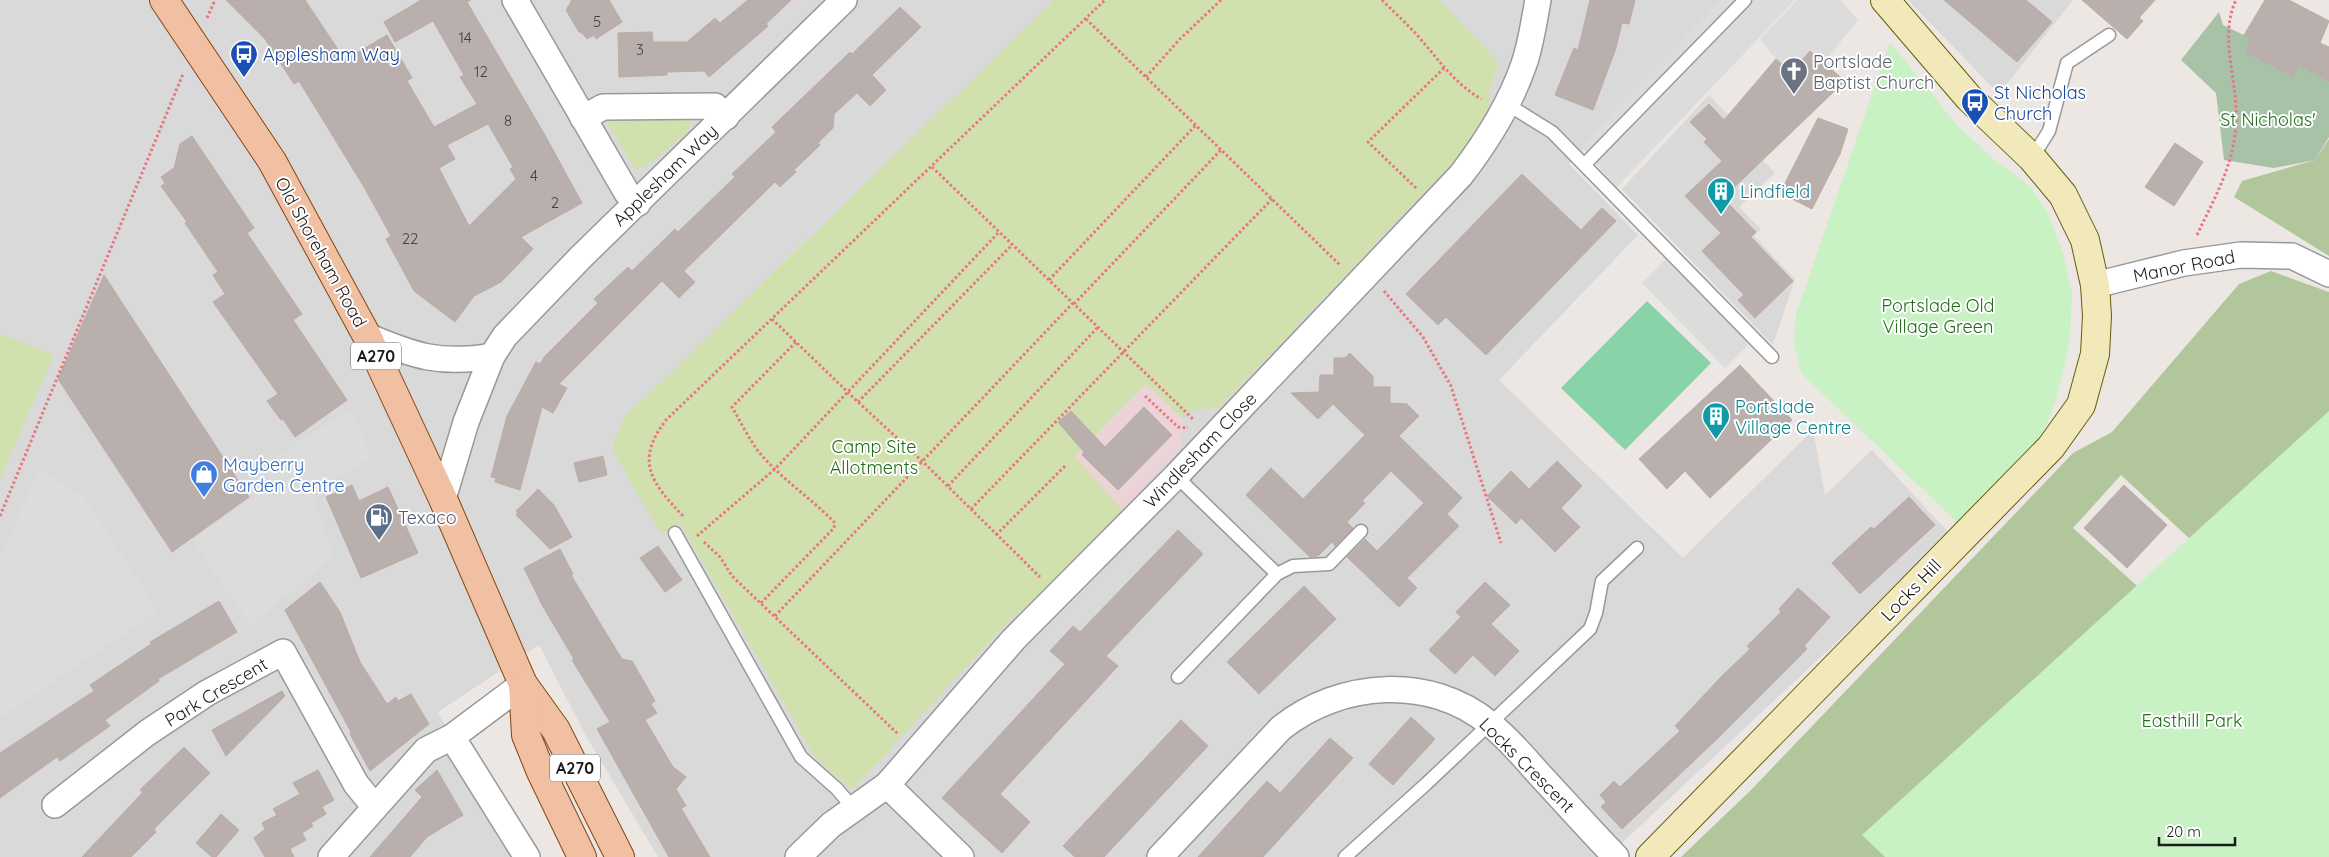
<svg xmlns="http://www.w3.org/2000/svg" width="2329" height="857" viewBox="0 0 2329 857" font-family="Quicksand,sans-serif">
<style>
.residential{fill:#d9d9d9}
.commercial{fill:#ebd3d7}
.grass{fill:#d1e1ad}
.forest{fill:#b1c79b}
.cemetery{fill:#a7c2a6}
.park{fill:#c8f2c3}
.pitch{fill:#88d3a7}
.parking{fill:#dcdcdc}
.building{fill:#b9afac;stroke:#bcaba6;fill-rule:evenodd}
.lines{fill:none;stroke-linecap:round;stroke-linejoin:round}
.lane-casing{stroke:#999;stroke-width:15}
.street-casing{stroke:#999;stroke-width:28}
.secondary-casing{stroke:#655d10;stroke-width:30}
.primary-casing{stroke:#834610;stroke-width:30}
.path{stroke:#ea7580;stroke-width:3;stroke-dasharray:2.5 2.5;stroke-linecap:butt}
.lane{stroke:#fff;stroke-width:12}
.street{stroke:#fff;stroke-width:25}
.secondary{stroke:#f2e9ba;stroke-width:28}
.primary{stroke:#f1bfa2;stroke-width:28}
.labels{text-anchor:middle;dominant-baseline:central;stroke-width:4;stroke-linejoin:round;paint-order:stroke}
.number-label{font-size:15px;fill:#434140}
.shield{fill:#fff;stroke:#606060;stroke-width:1}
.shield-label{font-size:16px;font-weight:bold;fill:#1c1c1c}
.transit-label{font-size:18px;fill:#164399;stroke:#fff;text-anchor:start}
.worship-label{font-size:18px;fill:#5b616d;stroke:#fff;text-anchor:start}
.park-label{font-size:18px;fill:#206d17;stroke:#fff}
.street-label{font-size:18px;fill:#1c1c1c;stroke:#fff}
.culture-label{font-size:18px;fill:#0d838f;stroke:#fff;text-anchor:start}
.shop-label{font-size:18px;fill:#366cbe;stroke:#fff;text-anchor:start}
.service-label{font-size:18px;fill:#4e5e75;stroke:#fff;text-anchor:start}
</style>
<rect width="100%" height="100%" fill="#ece7e2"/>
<g class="residential">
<path d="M0,0h1727l-158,164 69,71 -139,145 184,178 130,-128 12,65 47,-45 79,85 -344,322h-949l-72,-121 -47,-91 -101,67 80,145h-518z"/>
<path d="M1908,0h165l-74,94z"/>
<path d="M1709,95l25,26 -3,5 44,47 -36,34 22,22 -7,7 41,43 -22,66 -151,-156z"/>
</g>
<path class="commercial" d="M1146,384l37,35 -2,29 -59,62 -47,-54z"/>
<g class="grass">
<path d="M1054,0h385l60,63 -9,26 -2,26 -33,45 -235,247 -28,3 -9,9 -37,-35 -71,72 47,54 -71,75 -42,36 -157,169 -37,-33 -135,-234 -19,11 -48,-83 2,-13 10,-21z"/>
<path d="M611,117l78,1 1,12 -41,34 -13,6 -27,-44 -1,-5z"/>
<path d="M0,333l54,22 -54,124z"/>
</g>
<g class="forest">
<path d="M2329,139v117l-95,-59 8,-16 73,-21z"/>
<path d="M2271,271l58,21v165l-110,109 -98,-91 -48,53 84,76 -224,253h-252l70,-67 322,-337 39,-21 127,-148z"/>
</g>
<path class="cemetery" d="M2219,12l4,13 29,14 -7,13 47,25 7,-12 30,16v56l-14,23 -41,8 -50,-8 -8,-67 -35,-33z"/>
<g class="park">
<path d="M1890,42l66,82 37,35 37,27 18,28 7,19 8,20 9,41 -2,45 -4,20 -11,44 -8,21 -10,19 -76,83 -160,-153 -7,-31 2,-28z"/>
<path d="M2329,411v446h-444l-23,-22z"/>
</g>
<path class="pitch" d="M1647,301l64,62 -86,87 -64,-62z"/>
<g class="parking">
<path d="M1721,0h74l-179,188 -35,-42z"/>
<path d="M1797,0h43l18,20 -34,43 -14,-12 -19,21 -15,-13 -16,-20z"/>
<path d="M1676,249l83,85 -34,34 -83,-85z"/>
<path d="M352,409l19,48 -59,38 21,61 -82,69 -59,-85 64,-44 -10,-21z"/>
<path d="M39,469l45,27 74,115 -158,107v-160z"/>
</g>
<g class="building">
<path d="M226,0h79l40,60 42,-25 25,43 -5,3 27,46 43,-23 -17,-27 4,-2 -31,-54 -38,21 -11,-20 37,-22h50l-4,2 79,135 36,66 -61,34 12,12 -32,33 -27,14 -19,26 -41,-31 -28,-52 5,-3 -27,-49 -65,-106 -5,3 -29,-45zM488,124l25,43 -3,2 6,10 -47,47 -30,-58 16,-9 -8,-14z"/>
<path d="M572,0h37l13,22 -26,17 -2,-4 -7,4 -5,-6 -3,-1 -13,-22z"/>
<path d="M748,0h43l-25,24 2,2 -59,51 -5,-6 -37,1v3l-48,2 -1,-44 34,-1 1,10h34l28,-24 5,5z"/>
<path d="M1590,0h45l-6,24 -7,-1 -6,25 -23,62 -38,-15 19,-47 4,2z"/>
<path d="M1944,0h82l26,22 -35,40z"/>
<path d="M2082,0h73l-16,18 4,3 -16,18z"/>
<path d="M2265,0h24l40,21 -9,22 9,4v34l-30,-16 -6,12 -48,-25 7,-13 -8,-4z"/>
<path d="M900,7l21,20 -49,48 14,15 -16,16 -13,-13 -23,21 -1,14 -15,15 2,2 -26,25 2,2 -16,15 -5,-5 -91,89 11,11 -16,16 -17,-17 -103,103 8,4 -14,25 -11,-6 -22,83 -25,-8 1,-4 -5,-1 16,-61 29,-54 4,2 5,-8 53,-53 -4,-4 34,-32 4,4 43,-42 3,3 29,-28 28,-27 -3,-3 44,-42 -4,-5 78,-75 2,2z"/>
<path d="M1810,51l35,30 -122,117 33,34 -5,5 42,44 -38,37 -17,-18 6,-5 -42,-44 19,-18 -36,-37 37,-35 -18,-19 3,-3 -17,-17 19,-18 15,16 52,-61 15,13z"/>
<path d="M1818,118l30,11 -8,25 -28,55 -32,-16z"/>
<path d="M192,136l62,92 -7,5 55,81 -9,6 54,80 -52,37 -12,-18 -2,1 -14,-19 11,-7 -65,-92 12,-8 -12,-19 5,-3 -33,-49 2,-1 -26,-36 4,-3 -4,-6 13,-9 6,-24z"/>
<path d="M2175,143l28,19 -29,44 -29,-19z"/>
<path d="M1522,174l59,56 21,-22 14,13 -130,134 -40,-38 -8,8 -32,-31z"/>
<path d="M104,275l145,222 -77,55 -114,-173z"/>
<path d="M1350,353l23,23v11h17v16l17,1 12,12 -20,20 63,62 -15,16 12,12 -52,52 10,10 -18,19 -52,-50 18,-18 12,12 47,-48 -33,-32 -29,30 3,2 -18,19 6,6 -18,18 -3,-4 -14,14 -8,1 -64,-62 25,-27 32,31 62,-64 -32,-31 -15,15 -27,-26 28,-1 1,-17h14v-17h11z"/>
<path d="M1740,365l52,55 -82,78 -25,-27 -18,18 -28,-30z"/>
<path d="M1144,407l28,28 -54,55 -36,-35 2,-3 -26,-30 13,-11 34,36z"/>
<path d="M603,456l4,19 -28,7 -5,-19z"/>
<path d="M1557,461l25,25 -21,22 19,19 -25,25 -34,-34 -5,6 -29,-28 24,-25 18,18z"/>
<path d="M352,485l7,16 29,-14 30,66 -57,25 -35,-81z"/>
<path d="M2124,485l43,40 -40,43 -43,-40z"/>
<path d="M538,489l16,16 18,32 -22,12 -34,-34 2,-3 -2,-1z"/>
<path d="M1909,497l26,28 -75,69 -28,-31 39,-36 3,2z"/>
<path d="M1178,530l25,24 -97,102 12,10 -118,128 30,28 -28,31 -60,-55 123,-134 -15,-13 23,-25 7,6z"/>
<path d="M658,546l24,34 -17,12 -25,-34z"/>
<path d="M560,549l13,25 -2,1 35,58 16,26 10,2 23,40 -4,3 6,9 -12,7 28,47 13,10 -10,12 10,17 -5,2 29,49h-41l-72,-128 13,-7 -38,-62 2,-1 -32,-54 -18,-37z"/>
<path d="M320,582l20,30 20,50 27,42 9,-7 2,4 13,-7 18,30 -59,47 -20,-37 1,-2 -66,-122z"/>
<path d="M1485,582l25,23 -19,19 28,27 -24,25 -22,-21 -18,19 -26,-24 32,-33 -5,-5z"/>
<path d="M1304,586l32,33 -77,75 -32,-32z"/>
<path d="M1798,588l32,29 -26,29 3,3 -90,90 -95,90 -21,-22 5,-5 -6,-7 14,-14 6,6 60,-56 -5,-5 46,-49 29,-28 -3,-3 34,-34 -2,-3z"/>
<path d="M219,601l18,31 -79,47 1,2 -54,39 5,6 -50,35 -3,-4 -57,41v-45l94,-62 -4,-6 61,-41 -1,-2z"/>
<path d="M282,691l3,5 -59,60 -14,-26z"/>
<path d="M1411,717l24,22 -42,46 -24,-21z"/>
<path d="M1181,720l27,26 -104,111h-29l-12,-11z"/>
<path d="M1330,738l23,20 -90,99h-65l69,-76 13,12z"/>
<path d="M184,747l26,26 -56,56 2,3 -25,25h-49l61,-65 -3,-2z"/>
<path d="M318,770l16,30 -12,7 4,7 -15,9 2,3 -11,7 4,7 -16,9 4,8h-29l-11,-19 11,-9 -3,-6 15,-8 -4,-6 27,-15 -7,-11z"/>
<path d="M437,770l26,45 -36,22 -17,20h-40l52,-60 -7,-7z"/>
<path d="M221,814l18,16 -23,27h-4l-16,-14z"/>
</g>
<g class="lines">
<g class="lane-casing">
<g id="lane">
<path d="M1507,104l45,28 220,225"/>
<path d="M2032,158l17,-27 18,-68 42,-28"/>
<path d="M1585,164l160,-164"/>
<path d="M1176,476l101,98 -99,103"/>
<path d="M675,533l126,224 36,32 17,20"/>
<path d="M1277,574l16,-8 36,-2 32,-33"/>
<path d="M1345,857l81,-73 164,-155 6,-16 6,-32 35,-33"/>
</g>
</g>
<g class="street-casing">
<g id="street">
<path d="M515,0l112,193 11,10"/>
<path d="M583,118l20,-11 112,-1 11,11"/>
<path d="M2095,285l89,-22 57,-8 51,1 37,18"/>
<path d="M367,336c47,20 73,29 125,20"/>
<path d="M443,499l23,-77 26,-66 13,-20 75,-78 264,-258"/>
<path d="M452,737l75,120"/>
<path d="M887,785l74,72"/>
<path d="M55,805l92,-72 60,-40 76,-41 73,132 18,22"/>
<path d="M331,857l95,-107 26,-13 71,-53"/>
<path d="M798,857l33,-32 56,-40 127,-146 162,-163 285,-301c26,-34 49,-70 63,-111 7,-20 10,-43 14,-64"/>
<path d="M1160,857l121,-129c59,-47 149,-54 209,-4 18,14 33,32 48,49 26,28 51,56 78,84"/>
</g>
</g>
<g class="secondary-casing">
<path id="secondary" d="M1650,857l401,-410 30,-42 14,-51 2,-38 -2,-31 -10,-45 -22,-45 -31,-37 -63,-60 -84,-98"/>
</g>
<g class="primary-casing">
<g id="primary">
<path d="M164,0l108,161 95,175 76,163 80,185 33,46 64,127"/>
<path d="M523,684l3,51 15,37 41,85"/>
</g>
</g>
<g class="path">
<path d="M1382,0c12,12 25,24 36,36 20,23 36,47 63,63"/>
<path d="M207,18l8,-18"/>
<path d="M1086,19l255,247"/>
<path d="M1146,77l33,-37 42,-40"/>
<path d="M932,167l262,253"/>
<path d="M1416,188l-48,-46 76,-74"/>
<path d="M2197,235c17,-36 37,-70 39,-111 3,-40 -18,-86 0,-124"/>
<path d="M1049,280l147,-155"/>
<path d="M1384,291l39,46 28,49 50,157"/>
<path d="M1074,304l147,-154"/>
<path d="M772,319l86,83 64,59 118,116"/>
<path d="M1145,396l33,31 10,1"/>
<path d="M858,402l154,-157"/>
<path d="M948,486l150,-159"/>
<path d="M971,509l301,-310"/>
<path d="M0,516l183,-442"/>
<path d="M683,516c-31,-33 -49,-54 -17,-96l439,-420"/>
<path d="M996,535l69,-69"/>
<path d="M697,536l78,-67 224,-237"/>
<path d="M704,542l16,15 12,19 166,158"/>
<path d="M761,603l73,-75 1,-5c-24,-25 -55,-45 -77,-72 -10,-14 -18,-30 -26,-44l64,-65"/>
<path d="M775,616l298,-313"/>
</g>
<use href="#lane" class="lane"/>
<use href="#street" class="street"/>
<use href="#secondary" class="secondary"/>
<use href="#primary" class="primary"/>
</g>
<defs>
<g id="bus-pin" transform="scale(1.4375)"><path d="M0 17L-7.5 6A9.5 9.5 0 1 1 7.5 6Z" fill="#1a4fb4" stroke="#fff"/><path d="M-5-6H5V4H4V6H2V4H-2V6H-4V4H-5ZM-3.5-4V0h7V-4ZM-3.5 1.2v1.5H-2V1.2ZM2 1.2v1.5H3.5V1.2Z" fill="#fff"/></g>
<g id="church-pin" transform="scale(1.4375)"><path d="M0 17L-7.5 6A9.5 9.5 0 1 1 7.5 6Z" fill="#6b7280" stroke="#fff"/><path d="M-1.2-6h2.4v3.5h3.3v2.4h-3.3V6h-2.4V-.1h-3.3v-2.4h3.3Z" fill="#fff"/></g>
<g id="building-pin" transform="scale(1.4375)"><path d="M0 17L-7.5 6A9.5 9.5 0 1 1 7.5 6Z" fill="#0f9aa8" stroke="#fff"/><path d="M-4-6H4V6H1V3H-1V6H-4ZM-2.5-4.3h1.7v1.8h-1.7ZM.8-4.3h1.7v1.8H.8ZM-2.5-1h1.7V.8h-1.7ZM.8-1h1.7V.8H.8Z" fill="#fff"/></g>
<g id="shop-pin" transform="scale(1.4375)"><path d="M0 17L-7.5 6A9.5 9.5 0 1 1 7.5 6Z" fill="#3f7fe0" stroke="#fff"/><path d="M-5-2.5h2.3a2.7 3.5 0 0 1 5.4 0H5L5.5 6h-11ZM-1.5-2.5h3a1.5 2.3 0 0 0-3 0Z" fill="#fff"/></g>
<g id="fuel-pin" transform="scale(1.4375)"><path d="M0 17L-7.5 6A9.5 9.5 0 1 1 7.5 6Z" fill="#5c6f8a" stroke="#fff"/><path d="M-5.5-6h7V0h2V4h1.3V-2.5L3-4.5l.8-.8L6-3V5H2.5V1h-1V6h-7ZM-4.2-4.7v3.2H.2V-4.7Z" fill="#fff"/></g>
</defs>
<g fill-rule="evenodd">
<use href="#bus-pin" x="244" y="54"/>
<use href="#church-pin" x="1794" y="71"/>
<use href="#bus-pin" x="1975" y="102"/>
<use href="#building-pin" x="1721" y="191"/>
<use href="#building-pin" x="1716" y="416"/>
<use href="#shop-pin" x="204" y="474"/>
<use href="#fuel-pin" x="379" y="517"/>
</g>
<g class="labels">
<g class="number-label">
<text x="597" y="21">5</text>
<text x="465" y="37">14</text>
<text x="640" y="49">3</text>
<text x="481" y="71">12</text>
<text x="508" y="120">8</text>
<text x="534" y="175">4</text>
<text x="555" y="202">2</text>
<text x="410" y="238">22</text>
</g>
<g class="shield">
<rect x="351" y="342.5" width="50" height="27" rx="4"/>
<rect x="550" y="754.5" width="50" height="27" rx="4"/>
</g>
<g class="shield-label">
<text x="376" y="356">A270</text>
<text x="575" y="768">A270</text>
</g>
<g class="transit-label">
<text x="263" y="54">Applesham Way</text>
<text x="1994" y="92">St Nicholas<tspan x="1994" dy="21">Church</tspan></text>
</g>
<g class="worship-label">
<text x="1813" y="61">Portslade<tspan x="1813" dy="21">Baptist Church</tspan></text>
</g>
<g class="park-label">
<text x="2268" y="119">St Nicholas'</text>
<text x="1938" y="305">Portslade Old<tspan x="1938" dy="21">Village Green</tspan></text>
<text x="874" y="446">Camp Site<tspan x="874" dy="21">Allotments</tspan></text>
<text x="2192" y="720">Easthill Park</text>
</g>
<g class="street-label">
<text transform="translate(665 175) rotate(-44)">Applesham Way</text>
<text transform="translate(321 252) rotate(61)">Old Shoreham Road</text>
<text transform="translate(2184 266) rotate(-11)">Manor Road</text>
<text transform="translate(1200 450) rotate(-46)">Windlesham Close</text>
<text transform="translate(1911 590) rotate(-46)">Locks Hill</text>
<text transform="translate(216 692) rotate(-31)">Park Crescent</text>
<text transform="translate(1527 765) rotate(45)">Locks Crescent</text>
</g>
<g class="culture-label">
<text x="1740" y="191">Lindfield</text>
<text x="1735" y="406">Portslade<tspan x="1735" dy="21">Village Centre</tspan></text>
</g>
<g class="shop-label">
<text x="223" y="464">Mayberry<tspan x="223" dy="21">Garden Centre</tspan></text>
</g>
<g class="service-label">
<text x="398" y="517">Texaco</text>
</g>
</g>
<path d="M2159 837v8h76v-8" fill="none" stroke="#1c1c1c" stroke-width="2.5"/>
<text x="2166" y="837" font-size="15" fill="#1c1c1c" stroke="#ffffff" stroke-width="4" paint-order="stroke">20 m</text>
</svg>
